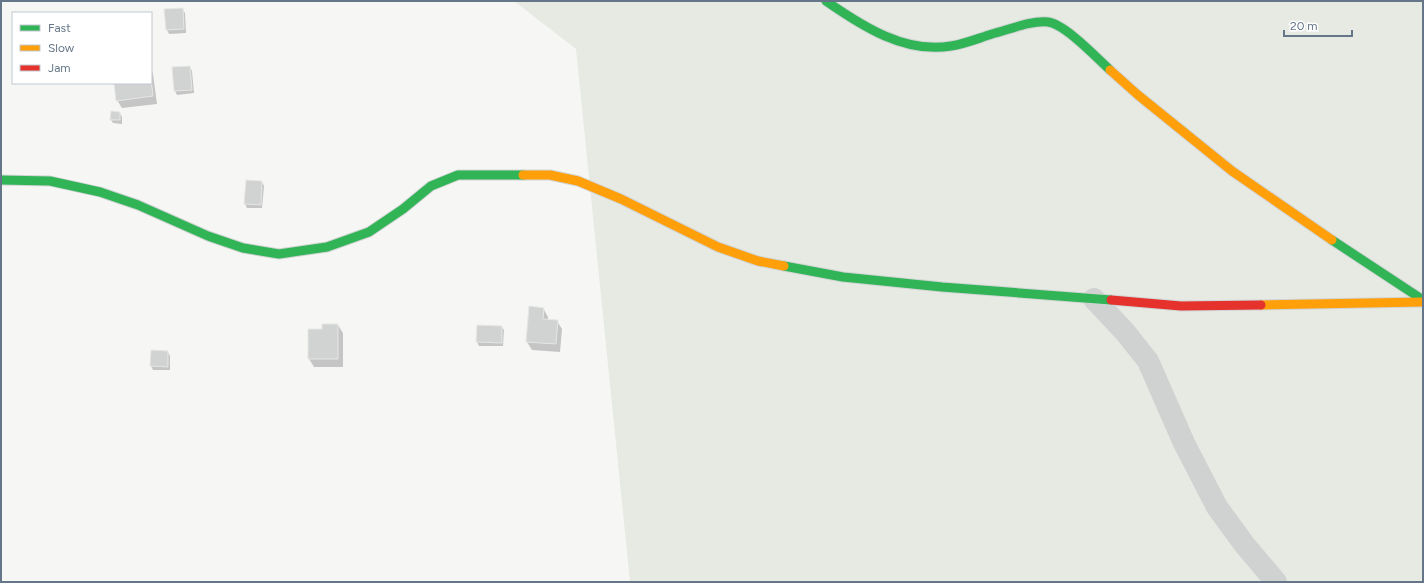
<svg xmlns="http://www.w3.org/2000/svg" width="1424" height="583" viewBox="0 0 1424 583" font-family="Figtree,sans-serif">
<style>
.green{fill:#e6eae3}
.shadow{fill:#0003}
.building{fill:#d1d3d3;stroke:#e6e6e5}
.lines{fill:none;stroke-linecap:round;stroke-linejoin:round}
.fast-casing{stroke:#d1d4d5;stroke-width:11}
.slow-casing{stroke:#d1d4d5;stroke-width:11}
.jam-casing{stroke:#d1d4d5;stroke-width:11}
.street{stroke:#d0d2d2;stroke-width:22}
.fast{stroke:#30b455;stroke-width:9}
.slow{stroke:#ff9f0a;stroke-width:9}
.jam{stroke:#e5322d;stroke-width:9}
</style>
<rect width="100%" height="100%" fill="#f6f7f5"/>
<path class="green" d="M514,1h909v581h-793l-54,-533z"/>
<g class="shadow">
<path d="M182,9l3,4 1,20 -17,1 -2,-4z"/>
<path d="M190,67l2,4 2,22 -17,2 -2,-4z"/>
<path d="M151,69l2,5 4,30 -35,4 -5,-8 -2,-17h36z"/>
<path d="M120,113l2,4v7l-9,-1 -2,-3z"/>
<path d="M262,182l2,4 -2,22h-15l-2,-4z"/>
<path d="M530,307l13,1 5,9v3l9,1 5,8 -2,23 -28,-2 -5,-8z"/>
<path d="M338,325l5,8v34h-29l-5,-8 14,-29z"/>
<path d="M502,327l2,3 -1,16h-24l-2,-4z"/>
<path d="M168,352l2,4v14h-17l-2,-4z"/>
</g>
<g class="building">
<path d="M183,8l1,21 -18,1 -2,-21z"/>
<path d="M190,66l2,24 -18,1 -2,-24z"/>
<path d="M151,78l2,18 -37,5 -2,-18h37z"/>
<path d="M111,111l9,1v8h-10z"/>
<path d="M246,180l16,1 -1,24 -17,-1z"/>
<path d="M529,306l15,2 -1,11 15,1 -2,24 -30,-2z"/>
<path d="M322,324h16v35h-30v-30h14z"/>
<path d="M477,325l25,1v17l-26,-1z"/>
<path d="M151,350l17,1v16l-18,-1z"/>
</g>
<g class="lines">
<g class="fast-casing">
<g id="fast">
<path d="M826,1c36,25 79,53 125,45 14,-2 28,-8 41,-12 16,-4 40,-14 56,-12 17,2 49,36 62,48"/>
<path d="M1,180l49,1 50,11 38,13 70,31 35,12 36,6 48,-7 42,-15 34,-23 28,-23 27,-11h65"/>
<path d="M1332,240l91,60"/>
<path d="M784,266l59,11 99,10 169,13"/>
</g>
</g>
<g class="slow-casing">
<g id="slow">
<path d="M1110,70l28,25 94,76 100,69"/>
<path d="M523,175h27l28,6 43,18 97,48 40,14 26,5"/>
<path d="M1261,305l162,-3"/>
</g>
</g>
<g class="jam-casing">
<path id="jam" d="M1111,300l70,6 80,-1"/>
</g>
<path class="street" d="M1094,299l31,33 23,29 36,82 33,64 27,37 32,38"/>
<use href="#fast" class="fast"/>
<use href="#slow" class="slow"/>
<use href="#jam" class="jam"/>
</g>
<rect width="1424" height="583" fill="none" stroke="#647687" stroke-width="4"/>
<rect x="12" y="12" width="140" height="72" fill="#ffffff" stroke="#c1c8cf"/>
<rect x="20" y="25" width="20" height="6" fill="#30b455" stroke="#c1c8cf"/>
<text x="48" y="32" font-size="12" fill="#647687">Fast</text>
<rect x="20" y="45" width="20" height="6" fill="#ff9f0a" stroke="#c1c8cf"/>
<text x="48" y="52" font-size="12" fill="#647687">Slow</text>
<rect x="20" y="65" width="20" height="6" fill="#e5322d" stroke="#c1c8cf"/>
<text x="48" y="72" font-size="12" fill="#647687">Jam</text>
<path d="M1284 30v6h68v-6" fill="none" stroke="#647687" stroke-width="2"/>
<text x="1290" y="30" font-size="12" fill="#647687" stroke="#ffffff" stroke-width="3" paint-order="stroke">20 m</text>
</svg>
